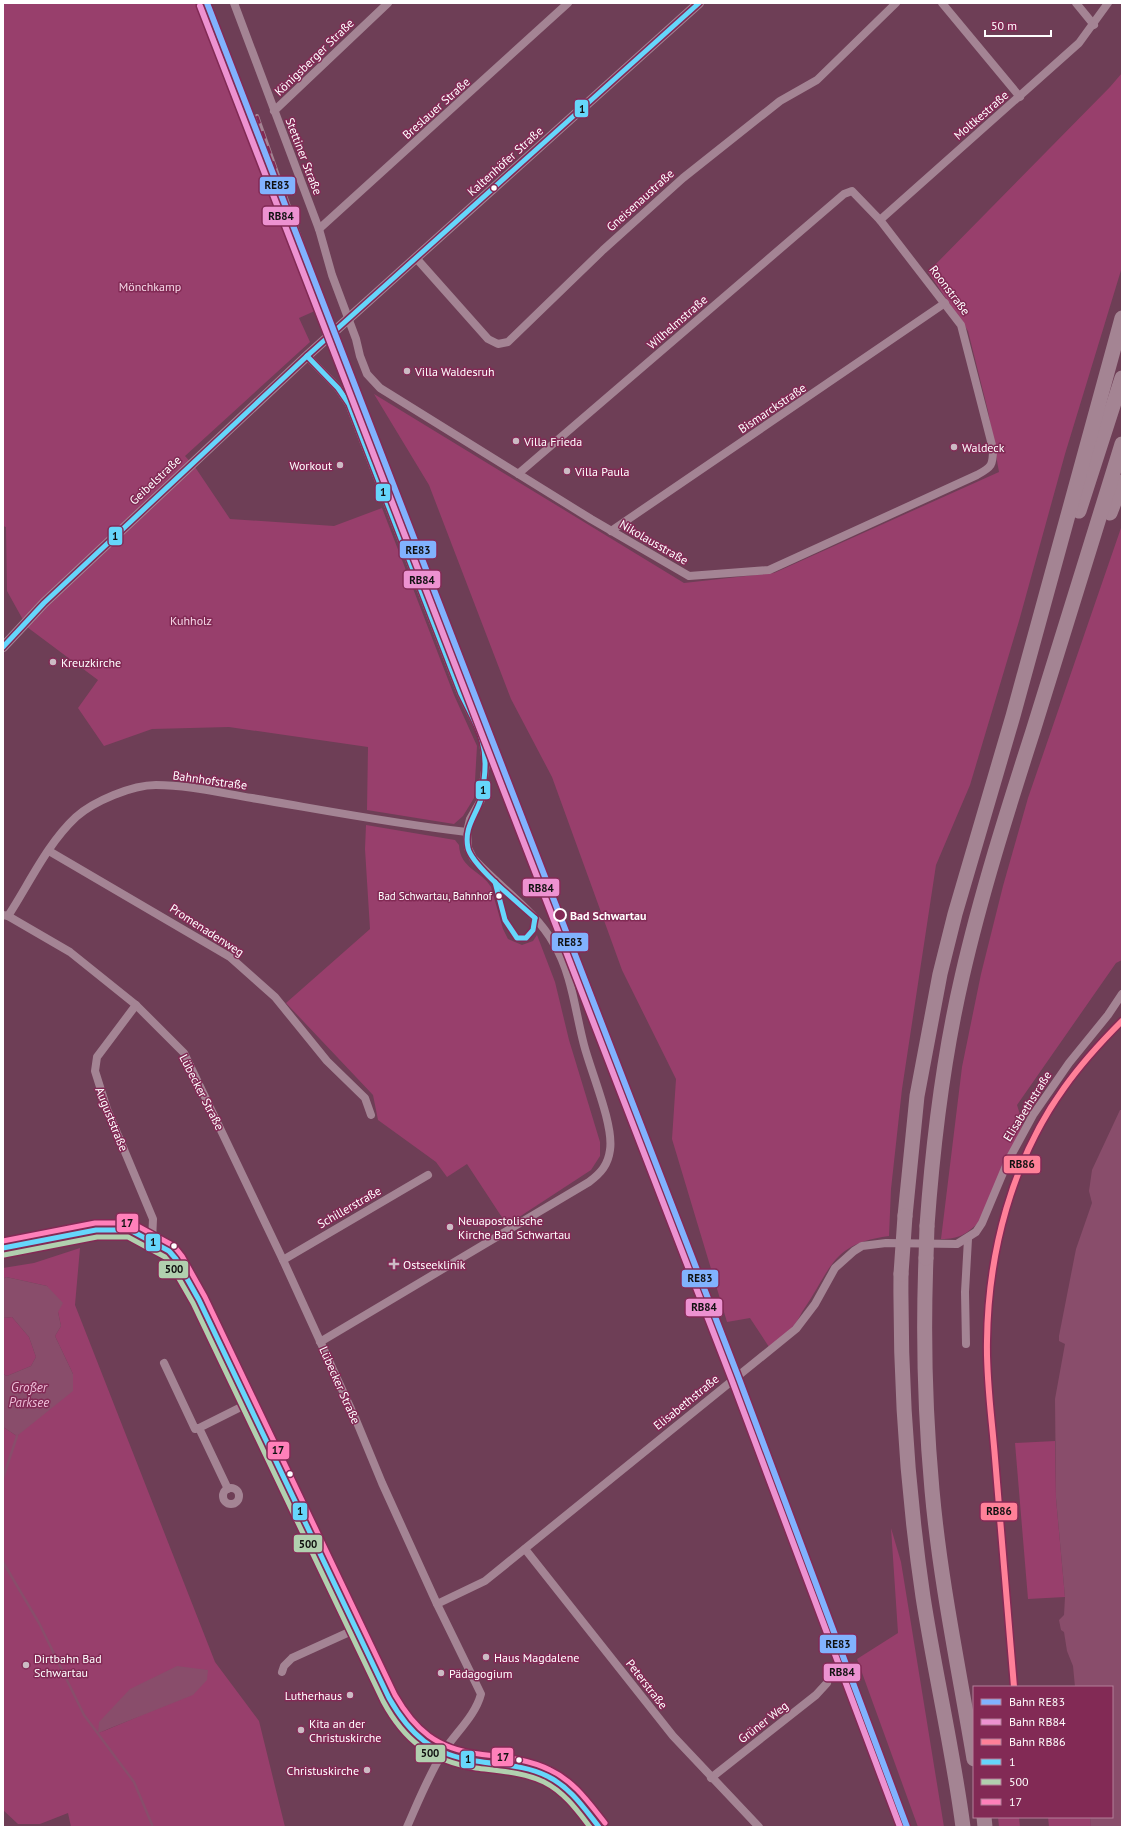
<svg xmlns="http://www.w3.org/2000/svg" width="1125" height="1830" viewBox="0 0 1125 1830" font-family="'PT Sans',sans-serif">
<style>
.green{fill:#983f6c;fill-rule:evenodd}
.water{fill:#894d6b}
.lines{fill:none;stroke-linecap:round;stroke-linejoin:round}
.stream{stroke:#894d6b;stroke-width:2.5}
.minor{stroke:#a48494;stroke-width:8}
.tertiary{stroke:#a48494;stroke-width:10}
.primary{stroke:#a28292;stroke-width:13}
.motorway{stroke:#a48493;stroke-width:15}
.rail-casing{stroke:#a48493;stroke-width:4}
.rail{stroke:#822a55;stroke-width:2.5;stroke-dasharray:8;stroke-linecap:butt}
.motorway-bridge{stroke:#a48493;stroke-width:15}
.bus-1-casing{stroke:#822a55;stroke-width:8}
.bus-2-casing{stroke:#822a55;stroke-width:8}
.bus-3-casing{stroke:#822a55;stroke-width:8}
.bus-1{stroke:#66d6fb;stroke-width:5}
.bus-2{stroke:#b1d0af;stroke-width:5}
.bus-3{stroke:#ff80ba;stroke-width:5}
.rail-1-casing{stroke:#822a55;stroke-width:9}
.rail-2-casing{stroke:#822a55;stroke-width:9}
.rail-3-casing{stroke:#822a55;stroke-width:9}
.rail-1{stroke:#81b2fe;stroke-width:6}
.rail-2{stroke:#ed92d1;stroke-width:6}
.rail-3{stroke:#ff8098;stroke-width:6}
.bus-dot{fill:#fff;stroke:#822a55;stroke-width:1.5}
.poi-dot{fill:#ccbbc4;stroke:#822a55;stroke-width:1.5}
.stop-dot{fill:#822a55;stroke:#fff;stroke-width:2}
.labels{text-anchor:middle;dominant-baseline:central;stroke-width:3;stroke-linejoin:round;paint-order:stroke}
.bus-label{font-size:11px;fill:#fff;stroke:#822a55;text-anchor:end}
.street-label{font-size:12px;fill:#fff;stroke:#822a55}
.park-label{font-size:12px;fill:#f5d6e6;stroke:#822a55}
.poi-label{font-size:12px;fill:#fff;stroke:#822a55;text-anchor:start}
.stop-label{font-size:12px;font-weight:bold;fill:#fff;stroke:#822a55;text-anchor:start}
.water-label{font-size:13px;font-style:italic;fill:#edbed7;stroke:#822a55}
.line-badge{stroke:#822a55;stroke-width:1.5}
.pale-badge-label{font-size:11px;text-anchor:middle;font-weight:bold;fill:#111}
</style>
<rect width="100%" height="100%" fill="#6e3e56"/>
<g class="green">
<path d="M3,3h192l122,307 -18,8 11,24 -125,114 10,11 35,52 104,7 48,-18 72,187 23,51 -3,52 -11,18 -9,8 -87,-14 1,-63 -139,-20 -77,2 -48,17 -26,-38 20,-28 -71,-53 -20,-36 -1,-64 -3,-1z"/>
<path d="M1122,73v194l-57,187 -46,167 -49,164 -34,80 -34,224 -11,100 -2,47c-59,8 -57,33 -87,76 -3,6 -7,13 -12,18 -6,6 -14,11 -21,17l-19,-29 -23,4 -55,-183 4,-60 -54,-109 -70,-193 -41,-78 -82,-214 -55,-91 310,189 90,-10 225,-101 -11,-61 -20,-80 -40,-59 182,-185z"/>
<path d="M1122,525v435l-6,3 -99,142 6,19 -43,97c-13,13 -21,18 -39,18l21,-172 19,-93 22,-88 25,-88z"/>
<path d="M366,825l89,15 4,5c1,24 23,26 32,42l12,42 5,10 14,6 11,-4 4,-6 18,47 14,58 31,102v14l-9,14 -84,55 -40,-61 -20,13 -11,-15 -58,-42 -5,-25 -87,-92 84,-74 -5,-80z"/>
<path d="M80,1248l-5,57 140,357 44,59 26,106h-214l-3,-14 -28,11h-22l-15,-14v-383l14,9 56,-62 -18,-38 6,-10 -3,-14 -11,-26 -41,-9 -3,2v-11l31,-5zM207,1680l-70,37 -38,16z"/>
<path d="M12,1317l17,20 7,20 -5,9 -24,10 -4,-2v-56z"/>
<path d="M1055,1441l1,57 9,99 -37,2 -13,-156z"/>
<path d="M891,1528l10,34 43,265h-26l-61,-168 41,-26z"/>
<path d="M998,1817h21l1,10h-21z"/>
<path d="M1048,1817h42l1,10h-42z"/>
</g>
<g class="water">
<path d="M1120,1110h2v717h-31l-1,-10h22v-130h-37l-2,-21 -6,-15 -3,-19 -3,-2 -2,-10 5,-5 1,-18 -9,-99 -1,-99 10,-55 -6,-3v-5l17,-87 16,-46 -3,-12 3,-21z"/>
<path d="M6,1277l41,9 16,17 -5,9 3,14 -6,10 18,38v17l-56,45 -14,-9v-53l4,2 24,-10 5,-9 -7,-20 -17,-20 -9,1v-39z"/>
<path d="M177,1666l31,4 -1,10 -14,15 -95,38 1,-11 31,-33z"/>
</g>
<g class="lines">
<g class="stream">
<path d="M3,1478l14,-42"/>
<path d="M3,1562l36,61 45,92 50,67 19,45"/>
</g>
<g class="minor">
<path d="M234,3l85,226 13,46 24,64 4,17 7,18 13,14 211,131 98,57 80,-6 208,-95c15,-8 16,-10 16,-26l-32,-124 -81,-105 -28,-29 -8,3 -326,280"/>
<path d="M942,3l78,94"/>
<path d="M1076,3l18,22"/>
<path d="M274,111l114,-108"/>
<path d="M880,220l199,-177 29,-40"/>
<path d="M319,229l249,-226"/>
<path d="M416,258l72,81 10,5 10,-2 95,-92 80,-72 97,-77 37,-21 79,-77"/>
<path d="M307,356l31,32 11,16 112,290 21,42 4,27 -5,37 -11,19 -3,13 1,16 5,10c25,28 63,53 81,86 18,30 21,67 30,101 7,27 30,80 26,105 -2,15 -9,23 -21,32l-269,160"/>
<path d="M611,531l334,-228"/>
<path d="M49,851l181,106 45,40 52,64 38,37 6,17"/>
<path d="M3,915l5,1 62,36 66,53 48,48 99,207 73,160 26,63 55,121 44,90c-6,23 -27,40 -39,60 -14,23 -24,48 -35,73"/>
<path d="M8,916c21,-32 39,-72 68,-99 18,-16 56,-32 80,-32 32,0 65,8 96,13 71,12 143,26 215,34"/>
<path d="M136,1005l-39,52 -2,14 12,38 46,110 -1,22"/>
<path d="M283,1260l145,-85"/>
<path d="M966,1344l-1,-52 3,-53"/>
<path d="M164,1363l31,66 4,-1"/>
<circle cx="231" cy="1496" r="8"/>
<path d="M228,1489l-29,-61 48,-24"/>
<path d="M525,1549l148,187 86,91"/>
<path d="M437,1604l48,-23 311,-252 19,-25 20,-36 19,-17 8,-5 24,-3 71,1 19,-12 6,-9 26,-62 25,-46 36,-52 39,-48 14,-21"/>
<path d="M282,1672l2,-6 8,-8 64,-29"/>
<path d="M711,1778l105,-83 11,-12"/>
</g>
<path class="tertiary" d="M3,647l41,-44 263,-247 392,-353"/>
<path class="primary" d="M3,1248l93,-18 19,-1 15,1 39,21 7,8 23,41 190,398c4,7 7,14 12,21 17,24 47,38 75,42 25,3 48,4 71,15 23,11 37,32 52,51"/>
<g class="motorway">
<path d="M1079,511l43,-133"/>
<path d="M1110,513l12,-31"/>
<path d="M905,1216l12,-120 23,-122 15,-60 58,-198 109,-398"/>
<path d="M927,1226c6,-84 16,-167 35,-249 19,-83 45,-165 71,-246 30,-96 59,-192 89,-287"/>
<path d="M926,1258c-3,77 -1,155 6,232 8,90 27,180 42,269"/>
<path d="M901,1274c-1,110 6,214 22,323 12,77 30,153 40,230"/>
<path d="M984,1817l1,10"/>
</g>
<g class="rail-casing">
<path id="rail" d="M257,116l63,178"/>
</g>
<use href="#rail" class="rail"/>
<g class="motorway-bridge">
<path d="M926,1258l1,-32"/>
<path d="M901,1274l4,-58"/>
</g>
<g class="bus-1-casing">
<g id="bus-1">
<path d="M307,356l31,32 11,16 112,290c16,33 28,48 23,86 -1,7 -1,15 -4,22 -6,16 -16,27 -12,46 4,18 52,56 67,70"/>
<path d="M3,647l41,-44 263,-247 392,-353"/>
<path d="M495,882l10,38 12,18h9l7,-8 2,-12"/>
<path d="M3,1248l93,-18h34l39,21 7,8 23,41 190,398c21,37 44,57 87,63 24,4 49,4 71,15 23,11 37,32 52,51"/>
</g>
</g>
<g class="bus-2-casing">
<path id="bus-2" d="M4,1255l93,-18h31l37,20 5,6 23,40 190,398c21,39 47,60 93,67 23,3 47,4 68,14 20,10 33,28 46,45"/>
</g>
<g class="bus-3-casing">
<path id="bus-3" d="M3,1241l92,-18h37l42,23 8,10 23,41 190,398c20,35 42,54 84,59 24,3 49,5 71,16 24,11 39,33 55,53"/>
</g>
<use href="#bus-1" class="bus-1"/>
<use href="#bus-2" class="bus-2"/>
<use href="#bus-3" class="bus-3"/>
<g class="rail-1-casing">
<path id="rail-1" d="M207,3l531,1373 169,451"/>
</g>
<g class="rail-2-casing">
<path id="rail-2" d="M200,6l531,1372 169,449"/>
</g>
<g class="rail-3-casing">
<path id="rail-3" d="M1014,1687c-6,-76 -13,-153 -19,-229 -3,-39 -9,-78 -8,-117 1,-88 25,-181 77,-253 17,-24 37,-46 58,-67"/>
</g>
<use href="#rail-1" class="rail-1"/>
<use href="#rail-2" class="rail-2"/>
<use href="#rail-3" class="rail-3"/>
</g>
<g class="bus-dot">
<circle cx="494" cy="188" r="3.5"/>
<circle cx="499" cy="896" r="3.5"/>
<circle cx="174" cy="1246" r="3.5"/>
<circle cx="290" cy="1474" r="3.5"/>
<circle cx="519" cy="1760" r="3.5"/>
</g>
<g class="poi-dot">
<circle cx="407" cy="371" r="4"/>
<circle cx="516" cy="441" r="4"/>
<circle cx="954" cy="447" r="4"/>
<circle cx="340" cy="465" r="4"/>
<circle cx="567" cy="471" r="4"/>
<circle cx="53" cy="662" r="4"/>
<circle cx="450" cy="1227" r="4"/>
<path d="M392 1258h4v4h4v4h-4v4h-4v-4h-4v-4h4z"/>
<circle cx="486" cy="1657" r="4"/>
<circle cx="26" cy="1665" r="4"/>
<circle cx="441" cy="1673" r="4"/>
<circle cx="350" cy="1695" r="4"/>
<circle cx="301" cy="1730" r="4"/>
<circle cx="367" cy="1770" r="4"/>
</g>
<circle class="stop-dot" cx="560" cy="915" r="6"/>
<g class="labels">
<g class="bus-label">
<text x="492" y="896">Bad Schwartau, Bahnhof</text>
</g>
<g class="street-label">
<text transform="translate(314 57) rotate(-44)">Königsberger Straße</text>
<text transform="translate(436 108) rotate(-42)">Breslauer Straße</text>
<text transform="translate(981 115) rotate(-41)">Moltkestraße</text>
<text transform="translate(304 156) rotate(69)">Stettiner Straße</text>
<text transform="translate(505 161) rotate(-42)">Kaltenhöfer Straße</text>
<text transform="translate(640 200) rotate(-42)">Gneisenaustraße</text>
<text transform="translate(950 290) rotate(53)">Roonstraße</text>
<text transform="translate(677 322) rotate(-41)">Wilhelmstraße</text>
<text transform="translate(772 408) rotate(-34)">Bismarckstraße</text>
<text transform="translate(155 480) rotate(-43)">Geibelstraße</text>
<text transform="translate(654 542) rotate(30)">Nikolausstraße</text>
<text transform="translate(210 780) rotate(8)">Bahnhofstraße</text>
<text transform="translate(207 930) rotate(33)">Promenadenweg</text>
<text transform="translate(202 1092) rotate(63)">Lübecker Straße</text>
<text transform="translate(1027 1106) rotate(-58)">Elisabethstraße</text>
<text transform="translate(112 1119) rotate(68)">Auguststraße</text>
<text transform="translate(349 1207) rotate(-30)">Schillerstraße</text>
<text transform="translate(340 1385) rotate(66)">Lübecker Straße</text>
<text transform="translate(686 1402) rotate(-39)">Elisabethstraße</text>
<text transform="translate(647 1684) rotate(52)">Peterstraße</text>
<text transform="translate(763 1722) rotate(-38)">Grüner Weg</text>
</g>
<g class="park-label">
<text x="150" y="286">Mönchkamp</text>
<text x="191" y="620">Kuhholz</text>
</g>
<g class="poi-label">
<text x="415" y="371">Villa Waldesruh</text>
<text x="524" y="441">Villa Frieda</text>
<text x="962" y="447">Waldeck</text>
<text x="332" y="465" text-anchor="end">Workout</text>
<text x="575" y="471">Villa Paula</text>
<text x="61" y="662">Kreuzkirche</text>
<text x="458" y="1220">Neuapostolische<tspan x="458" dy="14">Kirche Bad Schwartau</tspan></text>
<text x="403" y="1264">Ostseeklinik</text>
<text x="494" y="1657">Haus Magdalene</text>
<text x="34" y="1658">Dirtbahn Bad<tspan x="34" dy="14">Schwartau</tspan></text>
<text x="449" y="1673">Pädagogium</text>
<text x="342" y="1695" text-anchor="end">Lutherhaus</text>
<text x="309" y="1723">Kita an der<tspan x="309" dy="14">Christuskirche</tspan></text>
<text x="359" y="1770" text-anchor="end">Christuskirche</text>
</g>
<g class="stop-label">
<text x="570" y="915">Bad Schwartau</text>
</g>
<g class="water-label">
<text x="29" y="1387">Großer<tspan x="29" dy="15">Parksee</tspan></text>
</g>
</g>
<g class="line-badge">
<rect x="574" y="99" width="15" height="19" rx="4" fill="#66d6fb"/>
<rect x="259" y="176" width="37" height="19" rx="4" fill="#81b2fe"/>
<rect x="262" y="206" width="38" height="20" rx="4" fill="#ed92d1"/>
<rect x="375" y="483" width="16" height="19" rx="4" fill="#66d6fb"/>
<rect x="108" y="526" width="15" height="20" rx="4" fill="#66d6fb"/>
<rect x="399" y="540" width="38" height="19" rx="4" fill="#81b2fe"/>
<rect x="403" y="570" width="38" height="19" rx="4" fill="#ed92d1"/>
<rect x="475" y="780" width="16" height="20" rx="4" fill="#66d6fb"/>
<rect x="522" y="878" width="38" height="19" rx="4" fill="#ed92d1"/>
<rect x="551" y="932" width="38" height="20" rx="4" fill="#81b2fe"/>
<rect x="1003" y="1155" width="38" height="19" rx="4" fill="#ff8098"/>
<rect x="116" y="1213" width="23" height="20" rx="4" fill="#ff80ba"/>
<rect x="145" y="1233" width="16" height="19" rx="4" fill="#66d6fb"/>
<rect x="158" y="1260" width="31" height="19" rx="4" fill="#b1d0af"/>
<rect x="681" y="1269" width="38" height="19" rx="4" fill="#81b2fe"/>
<rect x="685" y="1298" width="38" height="19" rx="4" fill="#ed92d1"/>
<rect x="267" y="1441" width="23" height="19" rx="4" fill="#ff80ba"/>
<rect x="980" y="1502" width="38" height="19" rx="4" fill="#ff8098"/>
<rect x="292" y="1502" width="16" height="19" rx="4" fill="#66d6fb"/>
<rect x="293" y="1534" width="30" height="19" rx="4" fill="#b1d0af"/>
<rect x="819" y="1634" width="38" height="20" rx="4" fill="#81b2fe"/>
<rect x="823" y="1663" width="38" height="19" rx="4" fill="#ed92d1"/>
<rect x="415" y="1744" width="31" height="19" rx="4" fill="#b1d0af"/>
<rect x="491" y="1747" width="23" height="20" rx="4" fill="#ff80ba"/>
<rect x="460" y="1750" width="15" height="19" rx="4" fill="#66d6fb"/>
</g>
<g class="pale-badge-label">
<text x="582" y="113">1</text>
<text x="277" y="189">RE83</text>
<text x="281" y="220">RB84</text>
<text x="383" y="496">1</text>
<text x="115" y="540">1</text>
<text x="418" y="554">RE83</text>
<text x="422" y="584">RB84</text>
<text x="483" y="794">1</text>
<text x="541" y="892">RB84</text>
<text x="570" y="946">RE83</text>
<text x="1022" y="1168">RB86</text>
<text x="127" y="1227">17</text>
<text x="153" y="1246">1</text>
<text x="174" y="1273">500</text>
<text x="700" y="1282">RE83</text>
<text x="704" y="1311">RB84</text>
<text x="278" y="1454">17</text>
<text x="999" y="1515">RB86</text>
<text x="300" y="1515">1</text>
<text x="308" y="1548">500</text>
<text x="838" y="1648">RE83</text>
<text x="842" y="1676">RB84</text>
<text x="430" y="1757">500</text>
<text x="503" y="1761">17</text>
<text x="468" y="1763">1</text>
</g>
<rect width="1125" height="1830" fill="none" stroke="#ffffff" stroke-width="8"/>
<rect x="973" y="1686" width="140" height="132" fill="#822a55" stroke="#b47f99"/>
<rect x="981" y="1699" width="20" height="6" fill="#81b2fe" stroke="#b47f99"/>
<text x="1009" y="1706" font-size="12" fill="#ffffff">Bahn RE83</text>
<rect x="981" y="1719" width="20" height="6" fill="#ed92d1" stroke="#b47f99"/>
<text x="1009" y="1726" font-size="12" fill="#ffffff">Bahn RB84</text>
<rect x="981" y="1739" width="20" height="6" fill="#ff8098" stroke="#b47f99"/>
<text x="1009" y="1746" font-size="12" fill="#ffffff">Bahn RB86</text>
<rect x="981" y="1759" width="20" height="6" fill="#66d6fb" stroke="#b47f99"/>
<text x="1009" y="1766" font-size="12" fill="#ffffff">1</text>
<rect x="981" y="1779" width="20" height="6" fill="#b1d0af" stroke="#b47f99"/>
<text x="1009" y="1786" font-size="12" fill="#ffffff">500</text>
<rect x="981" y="1799" width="20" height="6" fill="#ff80ba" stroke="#b47f99"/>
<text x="1009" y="1806" font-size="12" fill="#ffffff">17</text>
<path d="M985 30v6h66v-6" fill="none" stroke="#ffffff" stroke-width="2"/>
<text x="991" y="30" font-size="12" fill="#ffffff" stroke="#822a55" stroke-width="3" paint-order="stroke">50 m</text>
</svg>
